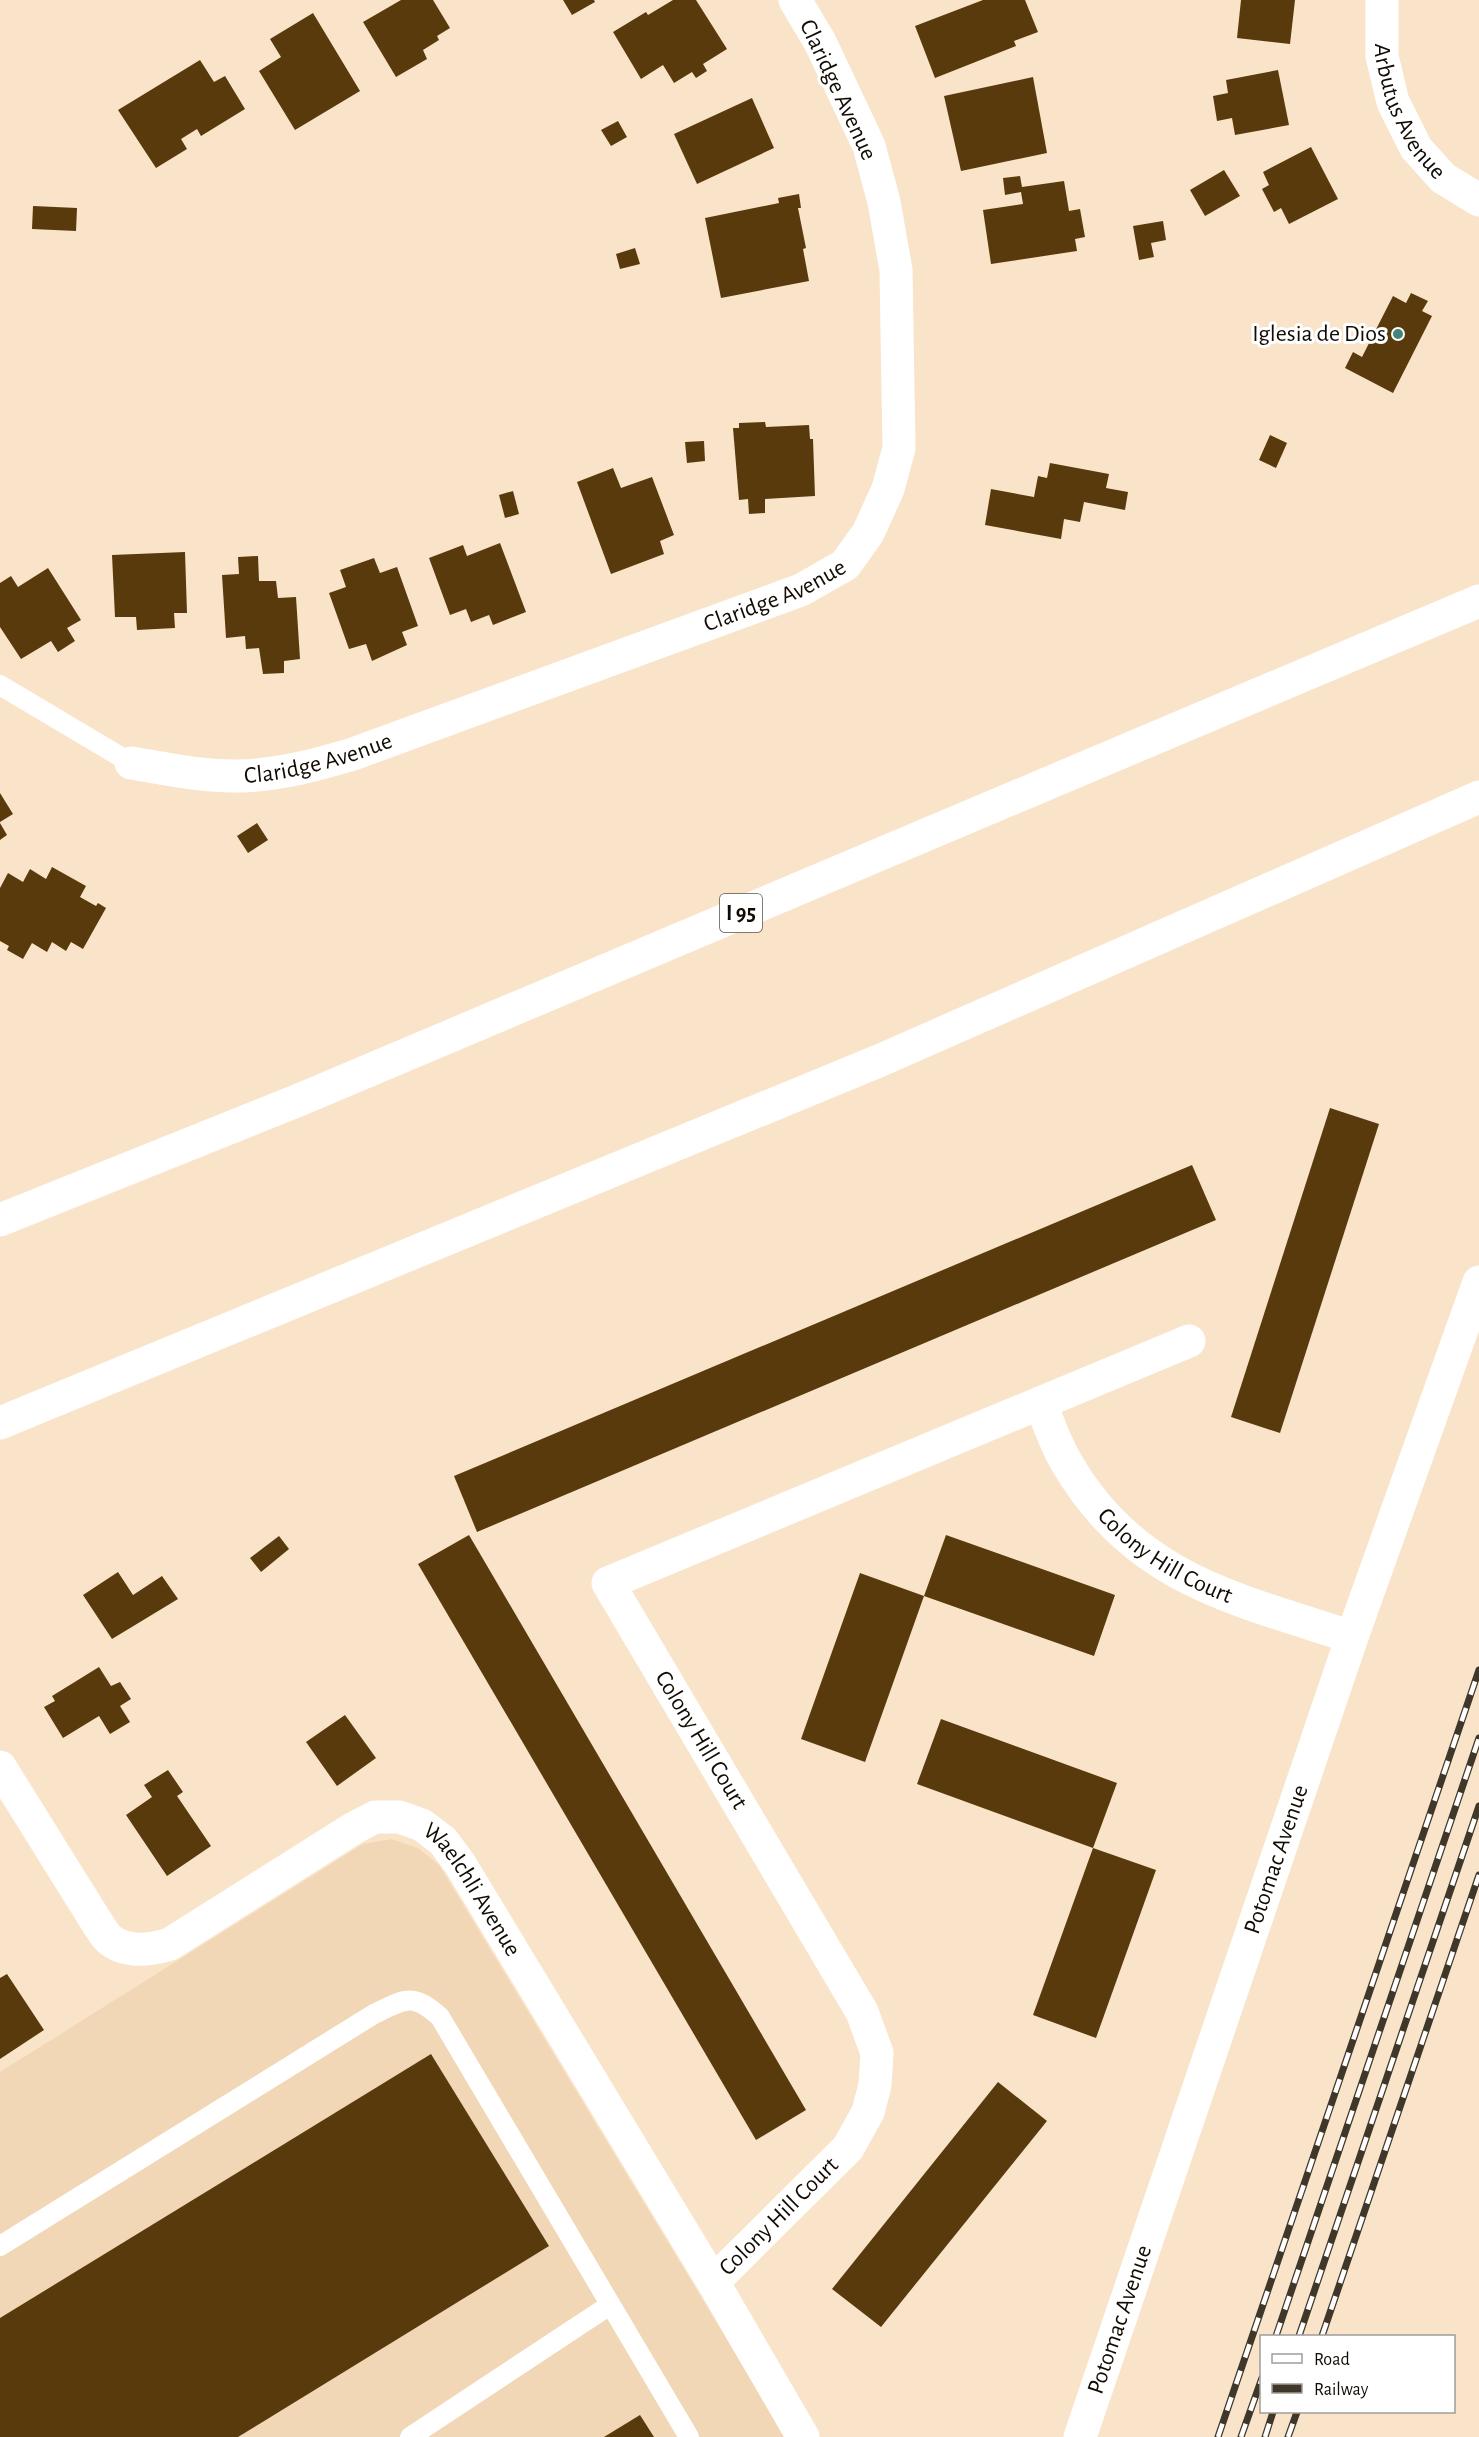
<svg xmlns="http://www.w3.org/2000/svg" width="1479" height="2437" viewBox="0 0 1479 2437" font-family="'Alegreya Sans',sans-serif">
<style>
.built{fill:#f1d7b6}
.building{fill:#583a0c}
.lines{fill:none;stroke-linecap:round;stroke-linejoin:round}
.service{stroke:#fff;stroke-width:20}
.minor{stroke:#fff;stroke-width:33}
.motorway{stroke:#fff;stroke-width:33}
.rail-casing{stroke:#40372b;stroke-width:7}
.rail{stroke:#fff;stroke-width:4.5;stroke-dasharray:14;stroke-linecap:butt}
.poi-dot{fill:#41857a;stroke:#fff;stroke-width:2}
.labels{text-anchor:middle;dominant-baseline:central;stroke-width:6;stroke-linejoin:round;paint-order:stroke}
.shield{fill:#fff;stroke:#58544f;stroke-width:1.5}
.shield-label{font-size:22px;font-weight:bold;fill:#110b03}
.street-label{font-size:24px;fill:#110b03;stroke:#fff}
.poi-label{font-size:24px;fill:#110b03;stroke:#fff;text-anchor:end}
</style>
<rect width="100%" height="100%" fill="#fae4c9"/>
<path class="built" d="M391,1839l27,9 21,17 347,572h-786v-365l363,-228z"/>
<g class="building">
<path d="M401,0h32l17,28 -13,8 2,4 -16,10 4,9 -31,18 -33,-55z"/>
<path d="M563,0h31l1,2 -23,13z"/>
<path d="M673,0h23l31,49 -24,15 4,7 -11,7 -4,-6 -18,11 -11,-18 -22,14 -28,-47 33,-20 2,3z"/>
<path d="M983,0h42l13,32 -24,9 2,5 -81,32 -20,-52z"/>
<path d="M1241,0h54l-5,44 -53,-6z"/>
<path d="M313,13l47,78 -65,39 -36,-59 22,-14 -11,-18z"/>
<path d="M200,60l14,22 11,-6 20,33 -44,27 -4,-7 -16,10 6,10 -31,19 -38,-58z"/>
<path d="M1278,70l11,55 -54,10 -3,-17 -15,3 -4,-25 15,-3 -2,-13z"/>
<path d="M1033,77l14,76 -86,18 -17,-75z"/>
<path d="M752,98l22,50 -77,36 -23,-50z"/>
<path d="M618,121l9,16 -16,9 -10,-16z"/>
<path d="M1311,147l27,52 -49,25 -8,-16 -7,4 -12,-23 7,-4 -6,-13z"/>
<path d="M1224,170l16,26 -35,20 -15,-26z"/>
<path d="M1020,176l2,11 42,-6 5,30 11,-2 5,28 -10,2 2,12 -86,13 -8,-54 40,-6 -2,-12 -16,3 -2,-17z"/>
<path d="M799,194l2,14h-3l8,40 -3,1 6,32 -88,17 -16,-80 74,-15 -1,-5z"/>
<path d="M33,206l44,2 -1,23 -44,-2z"/>
<path d="M1163,221l3,19 -15,3 3,14 -15,3 -6,-34z"/>
<path d="M635,248l5,16 -20,5 -4,-15z"/>
<path d="M1411,293l17,8 -6,10 10,5 -39,77 -48,-25 8,-16 9,5 31,-61 13,7z"/>
<path d="M765,422l1,5 43,-2 1,14h3l2,57 -50,3v14l-16,1 -1,-15 -9,1 -6,-72h6v-5z"/>
<path d="M1270,435l17,8 -11,25 -17,-8z"/>
<path d="M704,441l1,20 -18,2 -2,-21z"/>
<path d="M1050,463l59,11 -3,14 22,4 -3,18 -41,-8 -4,20 -16,-3 -3,20 -76,-14 6,-36 43,8 4,-21 9,2z"/>
<path d="M613,468l8,20 31,-11 22,58 -14,6 4,13 -53,20 -34,-92z"/>
<path d="M513,491l6,23 -14,4 -6,-23z"/>
<path d="M500,543l26,69 -33,13 -4,-10 -18,7 -5,-13 -16,6 -21,-57 34,-13 4,11z"/>
<path d="M185,552l2,61h-13l1,15 -38,2 -1,-13h-21l-3,-62z"/>
<path d="M258,556l1,25h17l2,17 18,-1 4,62 -16,2v12l-21,1 -4,-26 -13,1 -1,-13 -19,2 -4,-63 17,-1 -1,-17z"/>
<path d="M374,558l6,15 17,-6 21,59 -16,6 5,13 -35,16 -6,-17 -17,5 -20,-56 17,-6 -6,-17z"/>
<path d="M48,568l33,52 -14,8 8,13 -17,11 -7,-11 -30,18 -21,-32v-44l11,-7 7,11z"/>
<path d="M0,793l13,21 -13,8z"/>
<path d="M0,823l7,12 -7,5z"/>
<path d="M257,823l11,17 -20,13 -11,-17z"/>
<path d="M52,867l34,19 -6,11 16,9 2,-3 8,5 -23,41 -12,-7 -5,9 -14,-9 -5,10 -15,-9 -9,16 -16,-9 2,-4 -9,-5v-53l8,-15 15,9 7,-13 16,10z"/>
<path d="M1330,1108l49,16 -99,309 -49,-16z"/>
<path d="M1192,1165l24,55 -739,312 -23,-56z"/>
<path d="M469,1535l337,575 -50,30 -338,-576z"/>
<path d="M946,1535l169,60 -21,61 -170,-60 -59,166 -64,-23 59,-166 64,23z"/>
<path d="M279,1536l10,13 -28,23 -11,-14z"/>
<path d="M118,1572l15,23 29,-19 16,23 -66,40 -29,-44z"/>
<path d="M99,1667l12,19 9,-4 11,17 -11,7 10,16 -20,12 -11,-18 -36,22 -19,-31 11,-6 -3,-5z"/>
<path d="M345,1715l31,43 -39,28 -31,-44z"/>
<path d="M941,1719l176,64 -24,65 -176,-64z"/>
<path d="M168,1770l15,22 -6,4 34,50 -44,30 -41,-61 26,-18 -8,-12z"/>
<path d="M1093,1848l63,22 -60,168 -63,-23z"/>
<path d="M7,1974l37,56 -44,29v-81z"/>
<path d="M431,2054l118,192 -311,191h-238v-119z"/>
<path d="M998,2082l49,39 -166,206 -49,-38z"/>
<path d="M640,2415l14,22h-50z"/>
</g>
<g class="lines">
<g class="service">
<path d="M0,685l131,78"/>
<path d="M0,2246l374,-232c31,-15 38,-22 66,3l249,420"/>
<path d="M410,2437l200,-132"/>
</g>
<g class="minor">
<path id="s1" d="M1382,0v56l11,46 23,46 27,30 36,22"/>
<path id="s2" d="M131,763c36,6 72,14 109,13 39,-1 76,-11 113,-22l448,-164 44,-25 23,-32 20,-44 11,-41 -3,-178 -12,-68 -15,-56 -49,-104 -25,-42"/>
<path id="s3" d="M1040,1403c9,20 16,43 28,62 67,114 168,134 284,172"/>
<path id="s4" d="M0,1767l96,154c4,6 9,15 14,19 17,13 41,10 60,4l184,-116 21,-11h24l23,8 21,16 17,23 253,418 90,155"/>
<path id="s5" d="M713,2282l135,-134 20,-36 7,-27 2,-32 -15,-41 -254,-429 581,-242"/>
<path id="s6" d="M1080,2437l272,-800 127,-355"/>
</g>
<g class="motorway">
<path d="M0,1220l299,-120 1180,-499"/>
<path d="M0,1423l881,-363 598,-263"/>
</g>
<g class="rail-casing">
<g id="rail">
<path d="M1276,2336l203,-598"/>
<path d="M1299,2336l180,-530"/>
<path d="M1322,2336l157,-461"/>
<path d="M1218,2437l261,-767"/>
<path d="M1241,2437l21,-59"/>
<path d="M1265,2437l8,-25"/>
<path d="M1288,2437l9,-25"/>
</g>
</g>
<use href="#rail" class="rail"/>
</g>
<circle class="poi-dot" cx="1398" cy="334" r="6"/>
<g class="labels">
<rect class="shield" x="720" y="894" width="42" height="38" rx="4.5"/>
<g class="shield-label">
<text x="741" y="913">I 95</text>
</g>
<g class="street-label">
<text transform="translate(838 90) rotate(65)">Claridge Avenue</text>
<text stroke="none"><textPath href="#s1" startOffset="118">Arbutus Avenue</textPath></text>
<text stroke="none"><textPath href="#s2" startOffset="676">Claridge Avenue</textPath></text>
<text stroke="none"><textPath href="#s2" startOffset="190">Claridge Avenue</textPath></text>
<text stroke="none"><textPath href="#s3" startOffset="204">Colony Hill Court</textPath></text>
<text transform="translate(701 1740) rotate(59)">Colony Hill Court</text>
<text stroke="none"><textPath href="#s6" startOffset="610">Potomac Avenue</textPath></text>
<text stroke="none"><textPath href="#s4" startOffset="640">Waelchli Avenue</textPath></text>
<text stroke="none"><textPath href="#s5" startOffset="93">Colony Hill Court</textPath></text>
<text stroke="none"><textPath href="#s6" startOffset="124">Potomac Avenue</textPath></text>
</g>
<g class="poi-label">
<text x="1386" y="334">Iglesia de Dios</text>
</g>
</g>
<rect x="1260" y="2335" width="195" height="78" fill="#ffffff" stroke="#a09d9a" stroke-width="1.5"/>
<rect x="1272" y="2354" width="30" height="9" fill="#ffffff" stroke="#a09d9a" stroke-width="1.5"/>
<text x="1314" y="2365" font-size="18" fill="#110b03">Road</text>
<rect x="1272" y="2384" width="30" height="9" fill="#40372b" stroke="#a09d9a" stroke-width="1.5"/>
<text x="1314" y="2395" font-size="18" fill="#110b03">Railway</text>
</svg>
